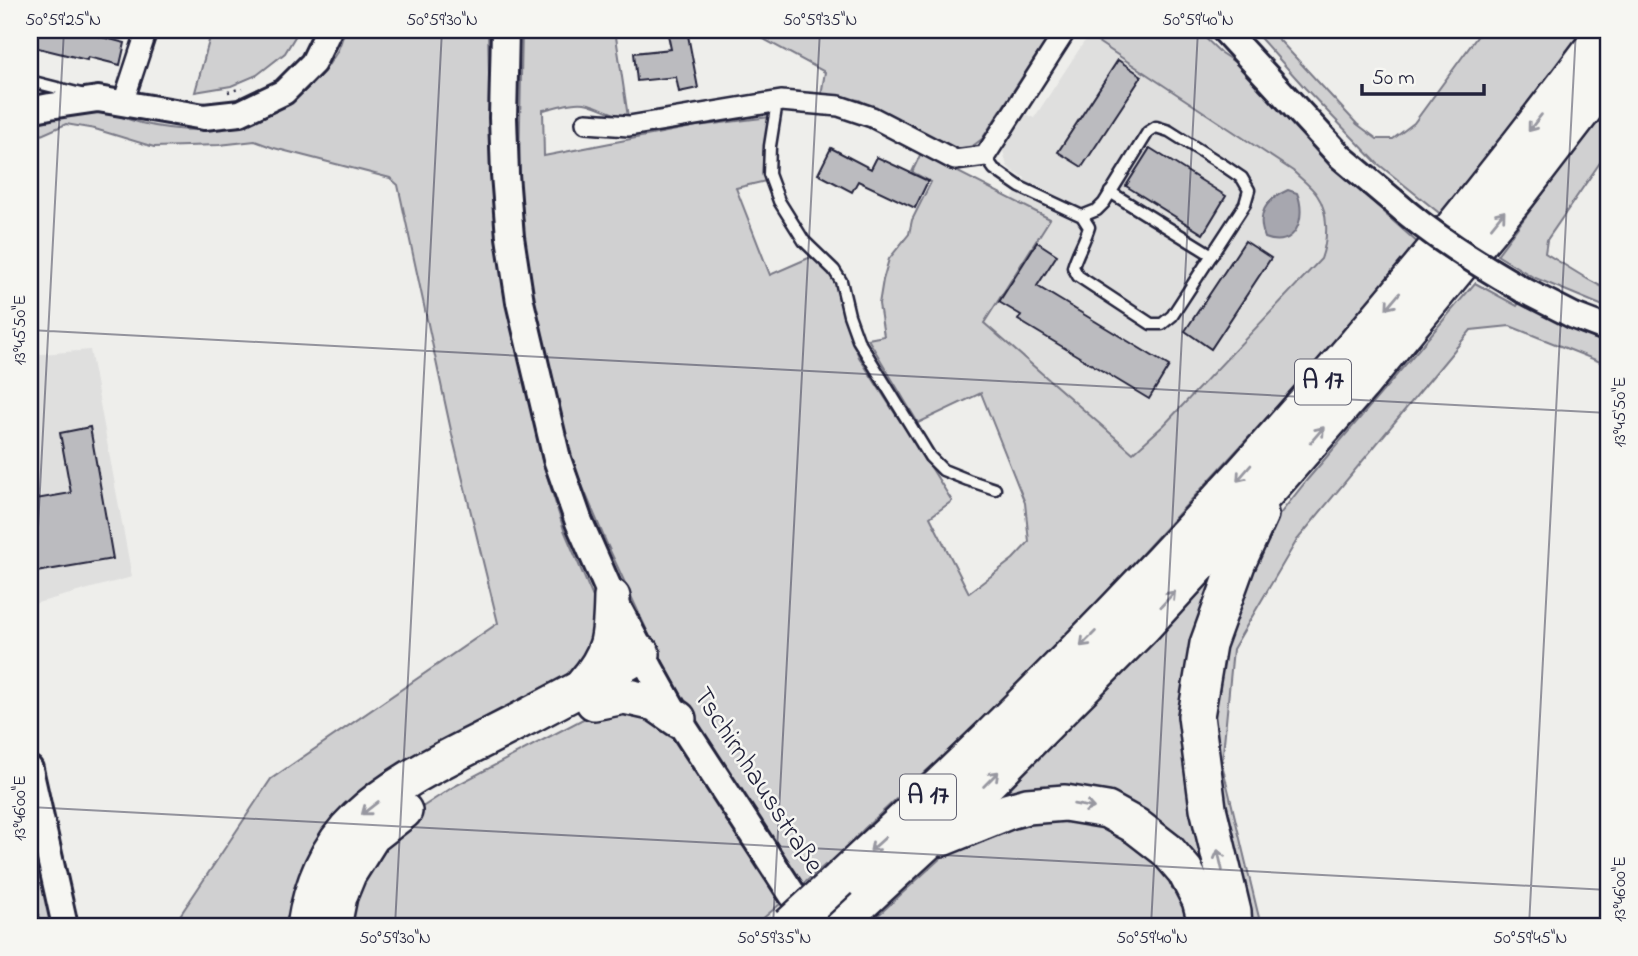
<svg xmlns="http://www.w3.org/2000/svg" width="1638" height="956" viewBox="0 0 1638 956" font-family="'Indie Flower',sans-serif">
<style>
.built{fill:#dfdfde}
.green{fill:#d0d0d1;stroke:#797986;stroke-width:2}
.water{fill:#a7a7af;stroke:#727281;stroke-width:2}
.building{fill:#bbbbbf;stroke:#22223b;stroke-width:2}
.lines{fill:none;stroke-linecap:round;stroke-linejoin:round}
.service-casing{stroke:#22223b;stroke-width:15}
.minor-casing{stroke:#22223b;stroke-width:24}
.tertiary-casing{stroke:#22223b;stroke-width:30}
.secondary-casing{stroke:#22223b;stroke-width:32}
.motorway-casing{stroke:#22223b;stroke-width:40}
.path{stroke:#22223b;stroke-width:2.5;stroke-dasharray:2 5;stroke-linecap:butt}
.service{stroke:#f6f6f2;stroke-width:10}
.minor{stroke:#f6f6f2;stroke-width:19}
.tertiary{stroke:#f6f6f2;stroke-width:24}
.secondary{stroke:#f6f6f2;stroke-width:26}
.motorway{stroke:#f6f6f2;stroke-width:35}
.tertiary-bridge-casing{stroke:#22223b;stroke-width:30;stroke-linecap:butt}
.motorway-bridge-casing{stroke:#22223b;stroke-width:40;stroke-linecap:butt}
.tertiary-bridge{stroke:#f6f6f2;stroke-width:24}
.motorway-bridge{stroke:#f6f6f2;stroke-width:35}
.oneway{stroke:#9797a0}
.ticks{fill:none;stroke:#22223b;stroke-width:2;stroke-opacity:0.45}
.labels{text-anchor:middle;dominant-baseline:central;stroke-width:5;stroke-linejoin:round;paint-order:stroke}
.shield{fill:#f6f6f2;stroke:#626272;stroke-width:2}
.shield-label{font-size:26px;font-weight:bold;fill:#22223b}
.street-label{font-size:28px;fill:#22223b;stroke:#f6f6f2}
.neatline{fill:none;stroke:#22223b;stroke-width:2.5}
.ticks-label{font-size:18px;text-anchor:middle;fill:#22223b}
</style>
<rect width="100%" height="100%" fill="#eeeeeb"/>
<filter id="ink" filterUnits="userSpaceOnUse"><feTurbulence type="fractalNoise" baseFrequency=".0143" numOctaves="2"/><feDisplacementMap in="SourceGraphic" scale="14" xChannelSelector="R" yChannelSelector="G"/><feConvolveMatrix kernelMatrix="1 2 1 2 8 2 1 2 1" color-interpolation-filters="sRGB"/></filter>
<g filter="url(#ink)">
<g class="built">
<path d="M1092,38l201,133 25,25 6,15 2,17v19l-5,12 -157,166 -31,28 -149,-130 66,-104 -38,-20 13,-21 -10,-5 -8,-7 -4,-15 2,-9 18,-29 11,5 50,-76z"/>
<path d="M90,350l42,227 -102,28v-250z"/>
</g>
<g class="green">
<path d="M212,30h87l-14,23 -28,22 -26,11 -36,6z"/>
<path d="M345,30h143l3,131 19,139 32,160 22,70 34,79 -4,52 -182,107 -113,158h-126l98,-147 227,-156 -46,-188 -54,-250 -8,-7 -116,-30 -19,-7 -36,4 -65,2 -59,-18 -29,-5 -36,16v-20c25,-4 49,-10 75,-7 12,1 24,7 36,10 8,2 18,4 27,5 66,9 131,-14 167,-73 5,-7 7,-17 10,-25z"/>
<path d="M522,30h93l13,87c-13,-1 -26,-9 -39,-13 -15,-4 -32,3 -46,6l1,46 153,-30 73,-9 -7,36 3,28 -30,7 34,87 41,-18 25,20 9,44 14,36 37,58 21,30 35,56 -22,16 39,76 44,-34 16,-17 -4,-39 -44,-110 -63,30 -50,-84 16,-3 -5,-32 4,-24 6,-21 20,-25 3,-14 19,-38 -19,-10 9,-19 129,66 -66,104 149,130 31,-28 157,-166c7,-19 8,-47 -4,-64 -6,-9 -16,-16 -24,-24l-201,-133 -9,-8h114l24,23 38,25 126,130 -2,4 36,32 -118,136 -195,213 -113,116 -129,120 -36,38 -3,-2 -24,21 -113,-179 -33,-59 -49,-106 -38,-90 -38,-152 -9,-65 -2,-68z"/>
<path d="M747,30h306l-71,109 -12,9 -14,1 -17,-7 -80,-42 -38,-5 4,-23z"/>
<path d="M1253,30h17l87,94 20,15h16l21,-16 68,-93h105l-144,186 -66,-53 -72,-75z"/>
<path d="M1608,106v45l-61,89 -2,13 44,27 19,10v18l-75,-31 -36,-22z"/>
<path d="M1475,283l42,23 4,-6 87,38v27l-98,-39 -39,4 -174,210 -64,109 -11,115 39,162h-17l-36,-166 9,-123 59,-118 31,-39z"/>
<path d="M1225,566l-18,52 17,287 -78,-82 -157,-13z"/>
<path d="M627,703l42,25 59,91 52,85 -26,22h-411l5,-26 53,-79 52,-34 157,-82z"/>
<path d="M1102,817l61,40 36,69h-323l1,-2 -4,-4 71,-65 48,-31z"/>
<path d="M30,819l28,107h-17l-11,-53z"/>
</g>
<path class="water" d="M1288,190l9,3c10,24 -1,57 -32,45 -9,-24 0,-38 23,-48z"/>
<g class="building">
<path d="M30,30h45l50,13 -5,22 -32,-8 -1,3 -57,-14z"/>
<path d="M667,30h20l11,58 -19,4 -3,-15 -39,4 -3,-28 37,-4z"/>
<path d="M1118,60l24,16 -60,91 -24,-15z"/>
<path d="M831,148l40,21 6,-12 51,24 -13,27 -57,-27 -6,11 -34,-18z"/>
<path d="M1150,148l76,48 -23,38 -77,-48z"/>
<path d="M1245,241l26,17 -60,91 -26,-18z"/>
<path d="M1037,242l20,13 -20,31 132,80 -20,33 -131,-79 3,-5 -22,-13z"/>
<path d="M90,427l23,132 -83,14v-73l41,-7 -11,-60z"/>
</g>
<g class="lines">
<g class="service-casing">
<g id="service">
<path d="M30,81l51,13"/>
<path d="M777,102l-7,44 -1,28 10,27 25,40 30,29 7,11 8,34 9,25 72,117 13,13 25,10 27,9"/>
<path d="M985,156l9,13 26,18 62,29 7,11c-4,14 -12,26 -16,40l5,9 73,48h11l10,-8 73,-112 4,-14 -7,-12 -19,-13 -54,-34 -13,-4 -8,5 -44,71 -7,7 -15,6"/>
<path d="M1110,192l102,63"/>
</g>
</g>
<g class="minor-casing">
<g id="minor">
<path d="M123,103l24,-73"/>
<path d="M586,123l43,3 152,-25 58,5 33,11 83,43 30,-4 81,-126"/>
</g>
</g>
<g class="tertiary-casing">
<g id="tertiary">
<path d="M1224,30l117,127 51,43"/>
<path d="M30,110l20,-4 48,-7 106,18 36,-4 44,-21 29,-29 16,-33"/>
<path d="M1523,290l51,26 34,13"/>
<path d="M30,769l35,157"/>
</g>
</g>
<g class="secondary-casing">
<path id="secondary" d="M505,30l-2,88 2,56 5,63 10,65 37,157 22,63 33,75 38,72 28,50 135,207"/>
</g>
<g class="motorway-casing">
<g id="motorway">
<path d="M584,684c27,-31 27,-47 28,-87"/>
<path d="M594,702l30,-6 31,7 23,16"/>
<path d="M942,838l67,-27 18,-5 38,-3 42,7 29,16 31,24 18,21 15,29 7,26"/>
<path d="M839,880c282,-259 539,-543 767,-850"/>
<path d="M305,926c6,-39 22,-80 52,-108 39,-37 89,-59 135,-83 51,-26 101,-53 150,-81"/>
<path d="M333,926l6,-30 9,-22 24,-38 32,-25"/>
<path d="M836,926l112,-103 195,-196 131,-143 87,-99 95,-115 62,-75 90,-117"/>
<path d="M1234,926l-1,-14 -25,-104 -12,-92 12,-72 29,-80 23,-50"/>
</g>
</g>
<path class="path" d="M228,92l14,-4"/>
<use href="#service" class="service"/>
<use href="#minor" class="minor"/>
<use href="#tertiary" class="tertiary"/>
<use href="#secondary" class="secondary"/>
<use href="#motorway" class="motorway"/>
<g class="tertiary-bridge-casing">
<path id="tertiary-bridge" d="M1392,200c40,36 85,63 131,90"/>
</g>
<g class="motorway-bridge-casing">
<path id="motorway-bridge" d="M789,926l50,-46"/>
</g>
<use href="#tertiary-bridge" class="tertiary-bridge"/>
<use href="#motorway-bridge" class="motorway-bridge"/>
</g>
<defs><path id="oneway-shaft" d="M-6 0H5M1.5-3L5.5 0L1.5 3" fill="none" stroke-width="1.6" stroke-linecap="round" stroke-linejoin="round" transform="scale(1.75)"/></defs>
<g class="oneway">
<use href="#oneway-shaft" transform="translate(1535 123) rotate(128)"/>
<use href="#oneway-shaft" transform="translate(1498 219) rotate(-51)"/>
<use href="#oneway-shaft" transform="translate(1393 301) rotate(130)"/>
<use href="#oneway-shaft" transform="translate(1317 435) rotate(-49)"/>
<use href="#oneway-shaft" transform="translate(1244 473) rotate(131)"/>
<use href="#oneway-shaft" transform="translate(1168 599) rotate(-47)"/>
<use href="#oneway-shaft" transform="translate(1088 639) rotate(135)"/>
<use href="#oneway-shaft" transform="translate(991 779) rotate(-45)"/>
<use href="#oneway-shaft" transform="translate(1084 806) rotate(10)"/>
<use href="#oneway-shaft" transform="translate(370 808) rotate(142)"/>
<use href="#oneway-shaft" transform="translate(878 844) rotate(138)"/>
<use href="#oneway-shaft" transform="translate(1220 860) rotate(-103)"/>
</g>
</g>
<path class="ticks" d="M30,330l1578,83M30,680l34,-650M30,807l1578,83M395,926l47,-896M773,926l47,-896M1151,926l47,-896M1529,926l47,-896"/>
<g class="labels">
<g class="shield">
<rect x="1295" y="359.5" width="56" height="45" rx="5"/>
<rect x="900" y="774.5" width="56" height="45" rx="5"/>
</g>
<g class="shield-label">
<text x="1323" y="382">A 17</text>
<text x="928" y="797">A 17</text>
</g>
<g class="street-label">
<text transform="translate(757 781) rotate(57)">Tschirnhausstraße</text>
</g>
</g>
<rect width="1638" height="956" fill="none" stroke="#f6f6f2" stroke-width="77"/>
<path d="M1362 84v10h122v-10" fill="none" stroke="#22223b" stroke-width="3.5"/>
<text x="1372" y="84" font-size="21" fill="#22223b" stroke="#f6f6f2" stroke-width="5" paint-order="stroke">50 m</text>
<rect x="38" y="38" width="1562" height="880" class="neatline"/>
<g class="ticks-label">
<text x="63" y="25">50°59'25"N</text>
<text x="442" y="25">50°59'30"N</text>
<text x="820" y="25">50°59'35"N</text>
<text x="1198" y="25">50°59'40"N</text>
<text transform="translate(19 330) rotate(-90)" y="6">13°45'50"E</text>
<text transform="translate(1619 412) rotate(-90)" y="6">13°45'50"E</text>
<text transform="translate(19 808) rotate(-90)" y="6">13°46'00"E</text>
<text transform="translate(1619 889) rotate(-90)" y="6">13°46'00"E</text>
<text x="395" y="943">50°59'30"N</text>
<text x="774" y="943">50°59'35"N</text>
<text x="1152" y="943">50°59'40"N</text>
<text x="1530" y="943">50°59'45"N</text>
</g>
</svg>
